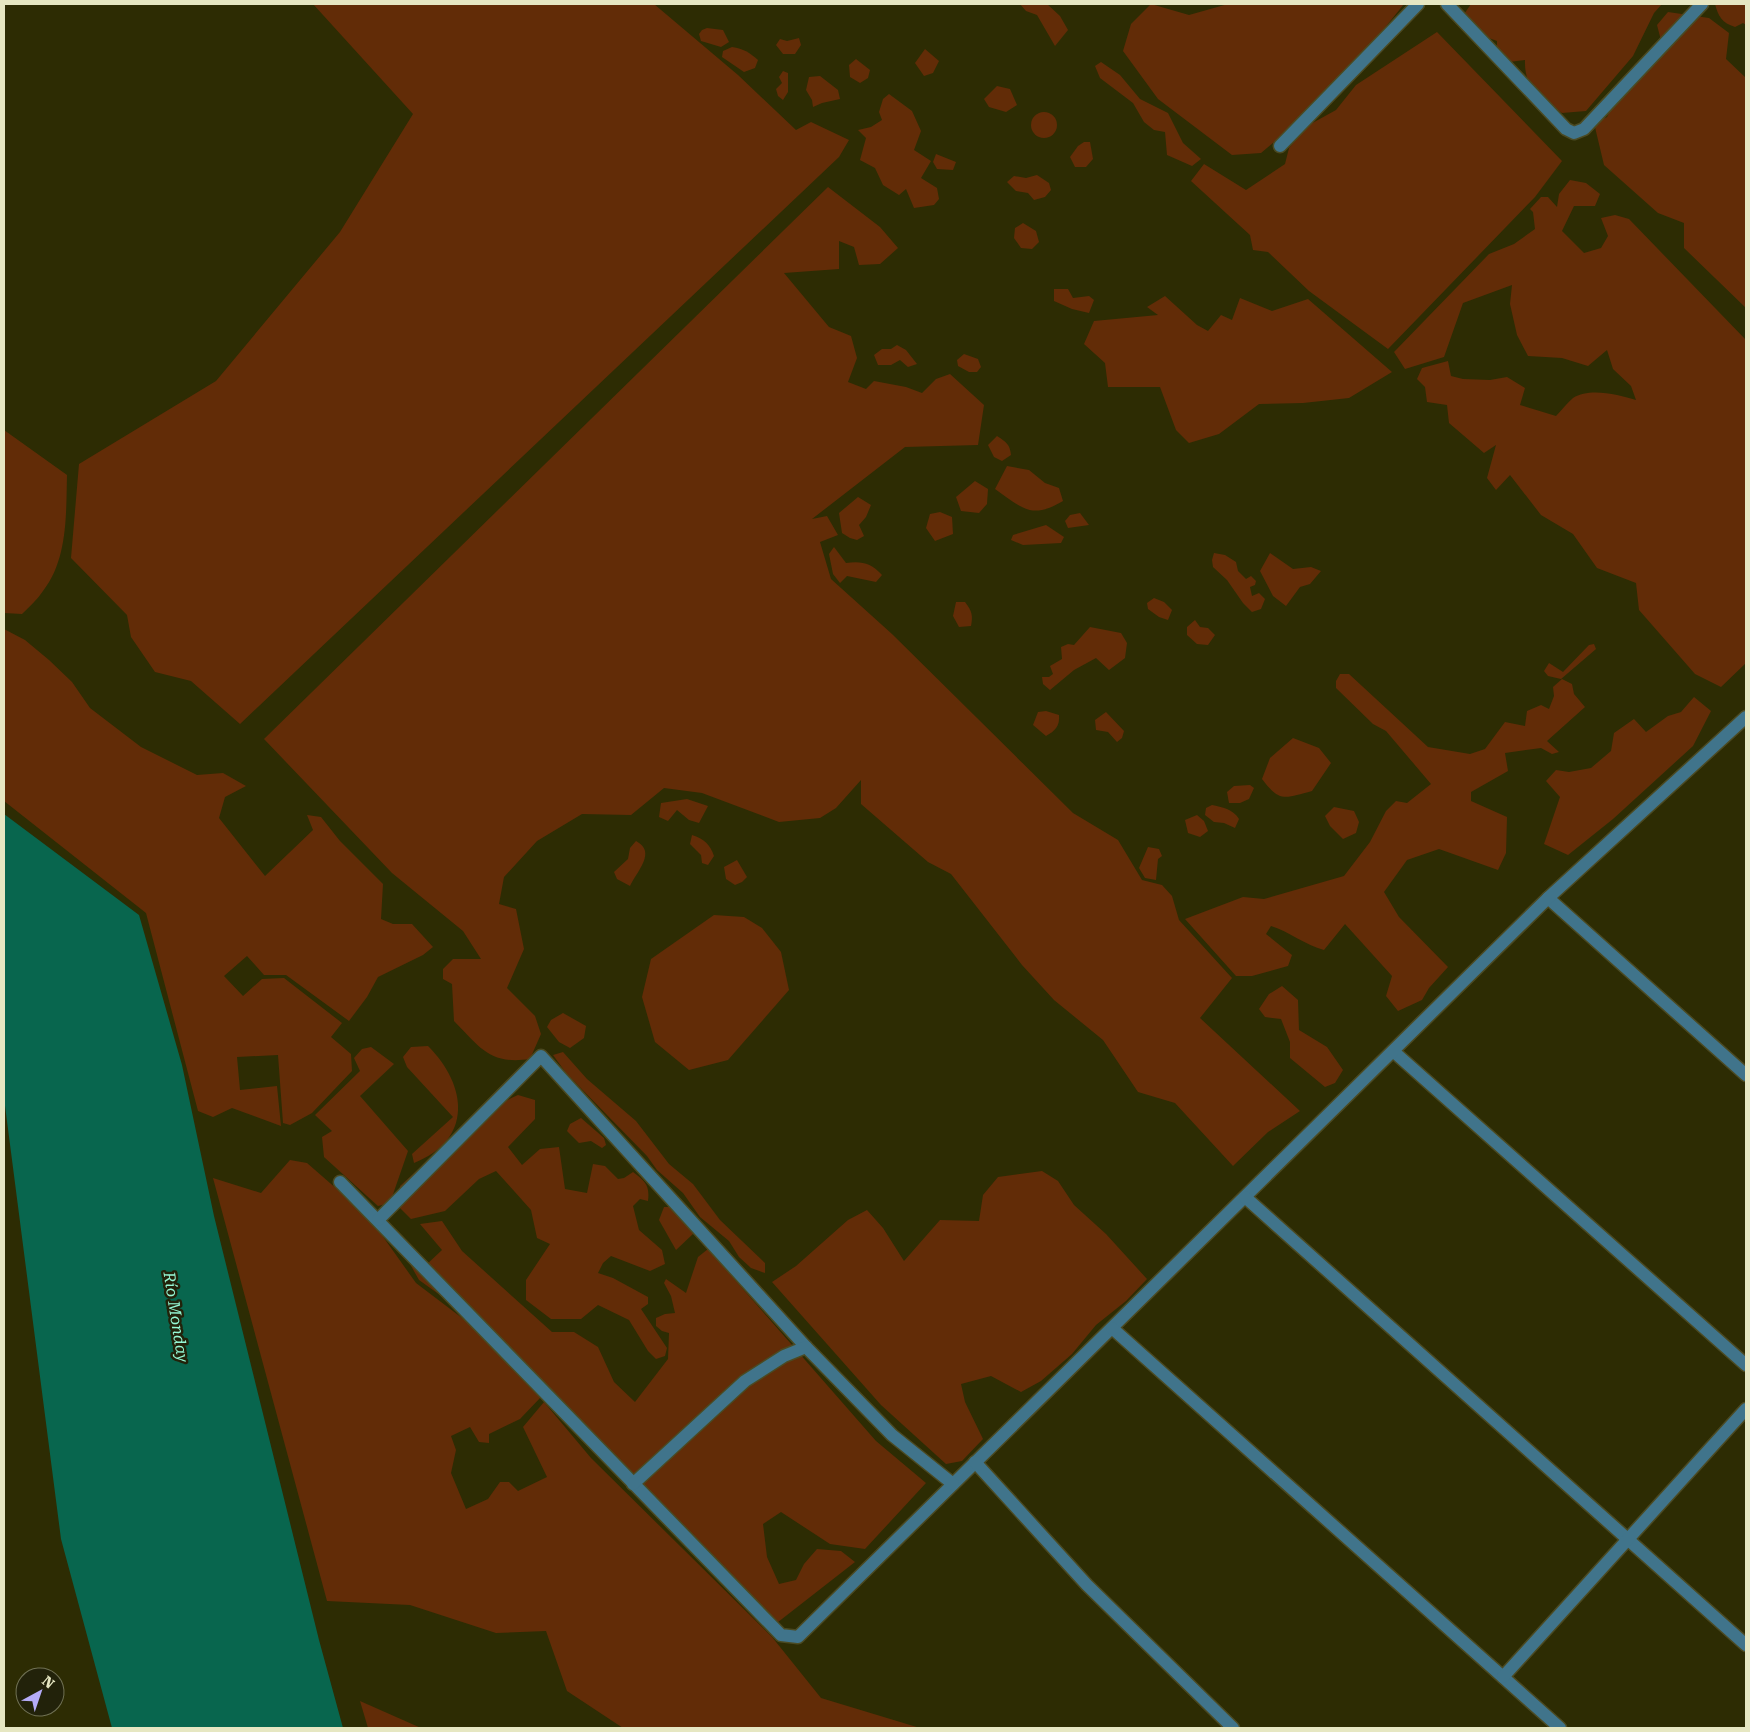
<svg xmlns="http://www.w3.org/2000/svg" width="1750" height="1732" viewBox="0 0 1750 1732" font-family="'Roboto Serif',serif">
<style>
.green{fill:#622c07}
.water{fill:#08664e}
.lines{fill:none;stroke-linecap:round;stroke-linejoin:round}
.minor-casing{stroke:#4b4a22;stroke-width:15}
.minor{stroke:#40748b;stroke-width:12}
.labels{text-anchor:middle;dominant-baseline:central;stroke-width:5;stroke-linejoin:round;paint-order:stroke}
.water-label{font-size:16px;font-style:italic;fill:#95f8d5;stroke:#22220a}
</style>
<rect width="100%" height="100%" fill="#2d2c03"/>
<g class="green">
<path d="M313,4h341l84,71 58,55 15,-8 38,18 -10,17 -599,567 -49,-43 -36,-9 -24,-35 -4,-22 -56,-57 8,-94 137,-83 124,-149 73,-118z"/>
<path d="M1020,4h27l13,12 8,14 -13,16 -18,-31 -11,-4z"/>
<path d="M1151,4l38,11 39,-11h176l-37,46 -75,77 -31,26 -29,2 -74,-56 -35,-48 8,-27z"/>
<path d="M1471,4h191l-8,9 -21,43 -47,55 -24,2c-21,-15 -38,-24 -37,-53l-16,2 -12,-11v-10l-30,-11 -7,-10z"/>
<path d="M1715,4h31v21l-3,-2 -8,4c-13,-4 -17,-11 -20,-23z"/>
<path d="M1668,12l41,6 20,15 -3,26 20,19v230l-62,-60v-25l-26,-10 -54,-48 -10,-42 13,-6 10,-21 47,-44 -7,-27z"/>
<path d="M707,28l16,2 6,12 -8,5 -20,-6 -2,-7 3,-4z"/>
<path d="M1437,32l125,129 -27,36 -147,152 -79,-58 -41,-39 -15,-2 -3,-15 -59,-54 13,-17 42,26 39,-26 4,-16 18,-22 29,-16 20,-25z"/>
<path d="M799,38l2,7 -6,9h-12l-7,-9 4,-6 7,2z"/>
<path d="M732,47c12,2 17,5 26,13l-3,8 -11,4 -22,-15 1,-6z"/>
<path d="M925,49l14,12 -6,12 -9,3 -9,-13z"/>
<path d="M856,59l14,11 -2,8 -8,5 -10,-6 -1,-12z"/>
<path d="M1101,62l19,13 20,24 28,14 15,30 18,16 -9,7 -25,-11 -2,-23 -11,-2 -10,-8 -11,-19 -33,-25 -5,-12z"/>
<path d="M783,71l5,2v19l-5,8 -5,-4 -2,-7 6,-6 -3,-6z"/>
<path d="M820,76l18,14 2,9 -18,4 -9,4 -1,-7 -6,-10 3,-13z"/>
<path d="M997,86l13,3 7,16 -11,7 -17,-5 -5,-8z"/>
<path d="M889,94l23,17 9,20 -7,19 17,11 -10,17 16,10 2,11 -5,6 -20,3 -8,-19 -7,6 -16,-10 -8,-17 -15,-8 6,-22 -8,-8 13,-3 11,-7 -3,-8 4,-13z"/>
<circle cx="1044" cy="125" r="13"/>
<path d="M1084,142h6l3,17 -7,8h-11l-5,-10 8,-11z"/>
<path d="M936,154l20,8 -3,8 -16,-1 -4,-7z"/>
<path d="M1037,175l12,8 2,7 -6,7 -11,3 -6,-7 -12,-2 -9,-9 7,-6 12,2z"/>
<path d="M1570,180l16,3 14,11 -5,12h-21l-12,25 22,22 17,-5 7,-12 -7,-18 14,-3 14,4 117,121v323l-25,24 -26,-13 -56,-64 -3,-27 -39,-15 -24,-34 -32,-19 -31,-40 -14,15 -9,-12 9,-33 -12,8 -35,-30 -2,-18 -20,-3 -2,-15 -8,-8 5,-11 26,-7 3,15 12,3 27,1 17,-3 18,11 -5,17 36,11c5,-5 11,-13 17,-18 17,-11 46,-3 63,2l-5,-14 -18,-17 -6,-19 -19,16 -26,-8 -34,-2 -11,-21 -7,-31 2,-19 -49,18 -19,54 -39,12 -11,-17 95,-98 25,-10 21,-15 -2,-17 -3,-3 11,-12h7l9,10 2,-13z"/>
<path d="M828,187l52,40 18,21 -18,16 -21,1 -5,-18 -15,-6v28l-55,4 45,54 22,9 6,22 -9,24 18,7 8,-8 32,6 16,6 14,-14 14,-5 34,31 -6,40 -73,2 -93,72 15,-3 11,19 -18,7 11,37 61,55 181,179 45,27 24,40 20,5 10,11 7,24 53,58 -32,40 100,93 -32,21 -35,34 -58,-63 -37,-11 -35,-52 -49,-40 -32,-35 -71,-91 -23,-12 -67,-58v-24l-25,28 -16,10 -41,4 -77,-29 -38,-5 -33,27 -49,-1 -45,27 -33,36 -5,27 17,5 8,40 -17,39 28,28 6,18 -11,25c-41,6 -50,-12 -76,-38l-2,-37 -9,-5v-10l10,-10h28l-18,-28 -71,-58 -128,-134z"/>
<path d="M1023,223l13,8 3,11 -7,7 -11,-1 -7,-10 1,-10z"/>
<path d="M1054,289h14l5,9 16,-2 5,4 -5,13 -17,-4 -18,-8z"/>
<path d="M1165,296l32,29 11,6 13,-16 11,5 8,-22 32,13 36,-12 84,73 -43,26 -46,5 -44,1 -40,30 -30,9 -13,-13 -16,-43h-52l-3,-24 -21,-19 10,-23 64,-6 -11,-8z"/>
<path d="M897,345l9,5 11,14 -9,3 -8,-7 -9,5h-13l-4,-10 8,-6h9z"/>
<path d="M964,354l14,5 3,8 -4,5h-8l-11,-6 -1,-6z"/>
<path d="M4,430l63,45c-1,39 1,84 -24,116 -6,9 -14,16 -21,23l-18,-1z"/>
<path d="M997,436c9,6 13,8 14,19l-9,6 -8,-4 -6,-12z"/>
<path d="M1007,466l22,4 16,13 14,5 4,13c-32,19 -41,7 -68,-12z"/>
<path d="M975,481l13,8 -1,15 -8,9 -18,-2 -5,-14z"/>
<path d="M858,497l13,8 -5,12 -7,8 5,11 -7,4 -7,-2 -8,-5 -3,-20z"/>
<path d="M940,512l12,5 1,17 -18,7 -9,-13 4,-14z"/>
<path d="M1080,513l9,12 -21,3 -3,-7 5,-6z"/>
<path d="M1046,525l18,12 -3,6 -38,2 -12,-5 2,-5z"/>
<path d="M834,547l12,16c16,-2 25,0 36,12l-6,7 -29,-6 -7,7 -7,-9 -4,-20z"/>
<path d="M1214,553l11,2 11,7 2,9 8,8 5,-3 5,5 -1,4 -5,2 2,9 7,-3 6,6 -4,10 -9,3 -9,-9 -16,-23 -14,-13 -1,-7z"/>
<path d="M1270,553l23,16 18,-2 10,4 -11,13 -10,3 -14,19 -13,-10 -13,-25z"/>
<path d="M1154,598l10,4 8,8 -4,10 -9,-3 -11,-8 -1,-6z"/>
<path d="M956,602h9c7,9 8,13 6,24l-12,1 -6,-11z"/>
<path d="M1195,620l5,7 8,1 7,7 -7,10 -11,-1 -10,-9v-8z"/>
<path d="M1090,627l31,6 6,10 -2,15 -16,12 -13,-12 -22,12 -24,20 -7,-6 -1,-7h7l4,-3 -3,-8 12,-7 -1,-12 7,-3 6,1z"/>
<path d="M4,629l21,11 24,20 23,22 18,26 51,39 56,28 26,-2 23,13 -21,11 -6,21 46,58 48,-46 -6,-15 14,2 19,24 43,43 -2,35 12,5h19l21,23 -10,8 -45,22 -11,20 -18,24 -63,-46h-22l-17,-19 -23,20 19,20 19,-17 22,-1 58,45 -11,14 20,17 1,17 -40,42 -22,12 -7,-2 -5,-68 -41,2 3,33 37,-4 4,40 -49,-18 -19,9 -15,-6 -52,-198 -142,-112z"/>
<path d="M1594,644l2,5 -35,30 -13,-3 -4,-5 5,-8 14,9 26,-27z"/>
<path d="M1340,674h9l79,73 42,7 15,-5 20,-27 20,4 2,-15 14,-6 8,4 5,-13 -1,-9 9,-8 10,5 2,10 11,13 -38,34 12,11 -7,2 -11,-6 -36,5 3,18 -37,21v9l36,16 -1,36 -8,17 -59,-21 -32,11 -23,32 15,25 49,50 -19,21 -7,12 -24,11 -12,-15 6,-20 -47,-52 -21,26c-19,-5 -34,-18 -53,-24l-5,8 26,21 -4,11 -36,10h-16l-51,-57 58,-22 21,2 80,-23 26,-34 16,-31 10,-10 11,2 24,-19 -45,-53 -13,-7 -37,-36v-7z"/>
<path d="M1694,697l17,14 -18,35 -80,73 -45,36 -24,-11 16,-47 -14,-16 10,-11 13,2 22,-4 20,-17 3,-18 20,-14 12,13 22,-16 13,-4z"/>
<path d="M1046,711l13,4c1,11 -4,16 -13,21l-13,-11 5,-13z"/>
<path d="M1106,712l18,19 -2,7 -5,4 -9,-10 -12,-2 -1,-10z"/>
<path d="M1293,738l26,10 12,15 -19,28c-27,7 -32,12 -50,-12l8,-21z"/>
<path d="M1250,785l4,3 -5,11 -9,4h-11l-2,-11 7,-6z"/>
<path d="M687,799l21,7 -9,17 -10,-3 -12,-10 -9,11 -9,-4 2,-14z"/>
<path d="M1212,805c10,2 21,4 27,14l-4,9 -11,-5 -10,-1 -9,-7 1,-7z"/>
<path d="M1334,807l20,4 5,11 -3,11 -13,6 -13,-13 -5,-10z"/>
<path d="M1197,815l7,6 4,10 -8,6 -12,-4 -3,-13z"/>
<path d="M692,835c12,4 18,9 22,21l-6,9 -6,-2 -1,-8 -11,-11z"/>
<path d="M636,841c21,11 1,30 -6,45l-13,-7 -3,-7 14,-13 2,-11z"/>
<path d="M1148,847l11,2 3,7 -4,3 -2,21 -11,-2 -6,-10z"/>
<path d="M737,860l10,17 -5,5 -7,3 -9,-6 -2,-12z"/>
<path d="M714,915l30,2 18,11 19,24 8,38 -61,70 -39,10 -34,-28 -13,-45 9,-38z"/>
<path d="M1282,986l16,14 1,30 28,17 16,23 -8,13 -10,4 -35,-29v-16l-9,-23 -16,-2 -6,-8 10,-15z"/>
<path d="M563,1013l23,13 -2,12 -14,10 -11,-6 -12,-15 4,-7z"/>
<path d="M428,1046c40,40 45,94 -14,117l-2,-9 41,-37 -46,-50 -4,-10 8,-10z"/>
<path d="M371,1047l23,17 -34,32 48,55 -18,52 -12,3 -54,-49 -2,-20 10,-6 -17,-16 45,-44 -6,-13 8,-9z"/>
<path d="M563,1052l24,27 49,42 33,43 24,20 27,36 45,43v10l-14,-5 -12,-11 -10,-16 -29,-24 -17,-24 -26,-23 -10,-14 -81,-83 -13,-18z"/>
<path d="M518,1095l17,5v19l-27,28 14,18 18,-16 19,-2 6,42 22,4 6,-29 12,2 13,13 6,-1 9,-6c12,9 17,13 15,29l-8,-2 -7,7 6,24 23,20 3,14 -15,7 -39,-15 -8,7 -5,10 15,5 35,19v7l-7,5 26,39 -2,8 -9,3 -8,-8 -19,-31 -31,-15 -17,14h-30l-25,-19v-20l24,-36 -13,-6 -6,-28 -35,-39 -17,8 -34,32 -34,8 -13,-13 2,-20c21,-20 44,-38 68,-57 16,-12 32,-27 50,-34z"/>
<path d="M581,1118l23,20 2,7 -4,3 -11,-7 -12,2 -12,-12 3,-7z"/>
<path d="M290,1160l17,3 62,54 47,66 79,60 46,54 -21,22 -31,15v9l-10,-1 -9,-15 -19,9 5,14 -5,23 15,36 22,-10 12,-17h9l9,9 29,-14 -24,-50 21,-25 47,56 181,179 49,61 99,30h-297l-56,-37 -21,-60 -50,2 -86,-28 -83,-4 -114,-423 48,15z"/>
<path d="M1042,1171l16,10 16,24 32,29 41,45 -21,22 -30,24 -24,29 -31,27 -20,11 -30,-16 -30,8 4,18 18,37 -21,22 -16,3 -65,-59 -109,-123 24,-16 52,-46 19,-10 16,18 21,33 36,-41 39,1 4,-26 15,-18z"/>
<path d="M664,1207h10l20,26 -18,17 -17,-30z"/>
<path d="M442,1221l20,30 90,81h22l24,15 16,35 21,20 33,-43 1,-26 -7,-2 -6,-5v-8l9,-4 10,-1 -4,-17 -7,-13 2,-4 20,14 12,-36 10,-8 168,192 50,42 -61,66 -35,-5 -49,-32 -18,12 4,33 12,27 17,-4 8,-16 13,-15 24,2 14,11 -82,64 -273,-288 -81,-58 -9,-16 3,-8 12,10 17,-16 -22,-26z"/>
<path d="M360,1701l61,27h-53z"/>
</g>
<path class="water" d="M4,814l135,101 43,150 32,151 105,424 24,88h-231l-51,-189 -57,-441z"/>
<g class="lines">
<g class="minor-casing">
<g id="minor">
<path d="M1447,4l119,125 8,4 10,-4 118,-125"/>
<path d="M1280,146l138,-142"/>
<path d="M1548,898l198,177"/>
<path d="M1393,1051l353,314"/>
<path d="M340,1182l441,453 17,2 750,-739 198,-181"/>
<path d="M1245,1197l501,448"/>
<path d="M378,1220l163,-164 265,291 86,88 61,49"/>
<path d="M1112,1328l448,400"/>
<path d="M975,1462l112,123 146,143"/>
<path d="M633,1484l112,-103 39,-25 22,-9"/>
<path d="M1503,1677l243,-268"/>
</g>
</g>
<use href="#minor" class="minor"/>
</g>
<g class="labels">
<g class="water-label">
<text transform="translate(176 1317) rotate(81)">Río Monday</text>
</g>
</g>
<rect width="1750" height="1732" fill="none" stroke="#e6e7c2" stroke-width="10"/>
<g transform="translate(40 1692) rotate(40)"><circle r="24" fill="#22220a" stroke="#707154"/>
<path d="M0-4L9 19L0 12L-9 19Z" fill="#b5acf8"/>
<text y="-8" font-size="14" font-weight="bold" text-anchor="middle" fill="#e6e7c2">N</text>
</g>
</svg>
